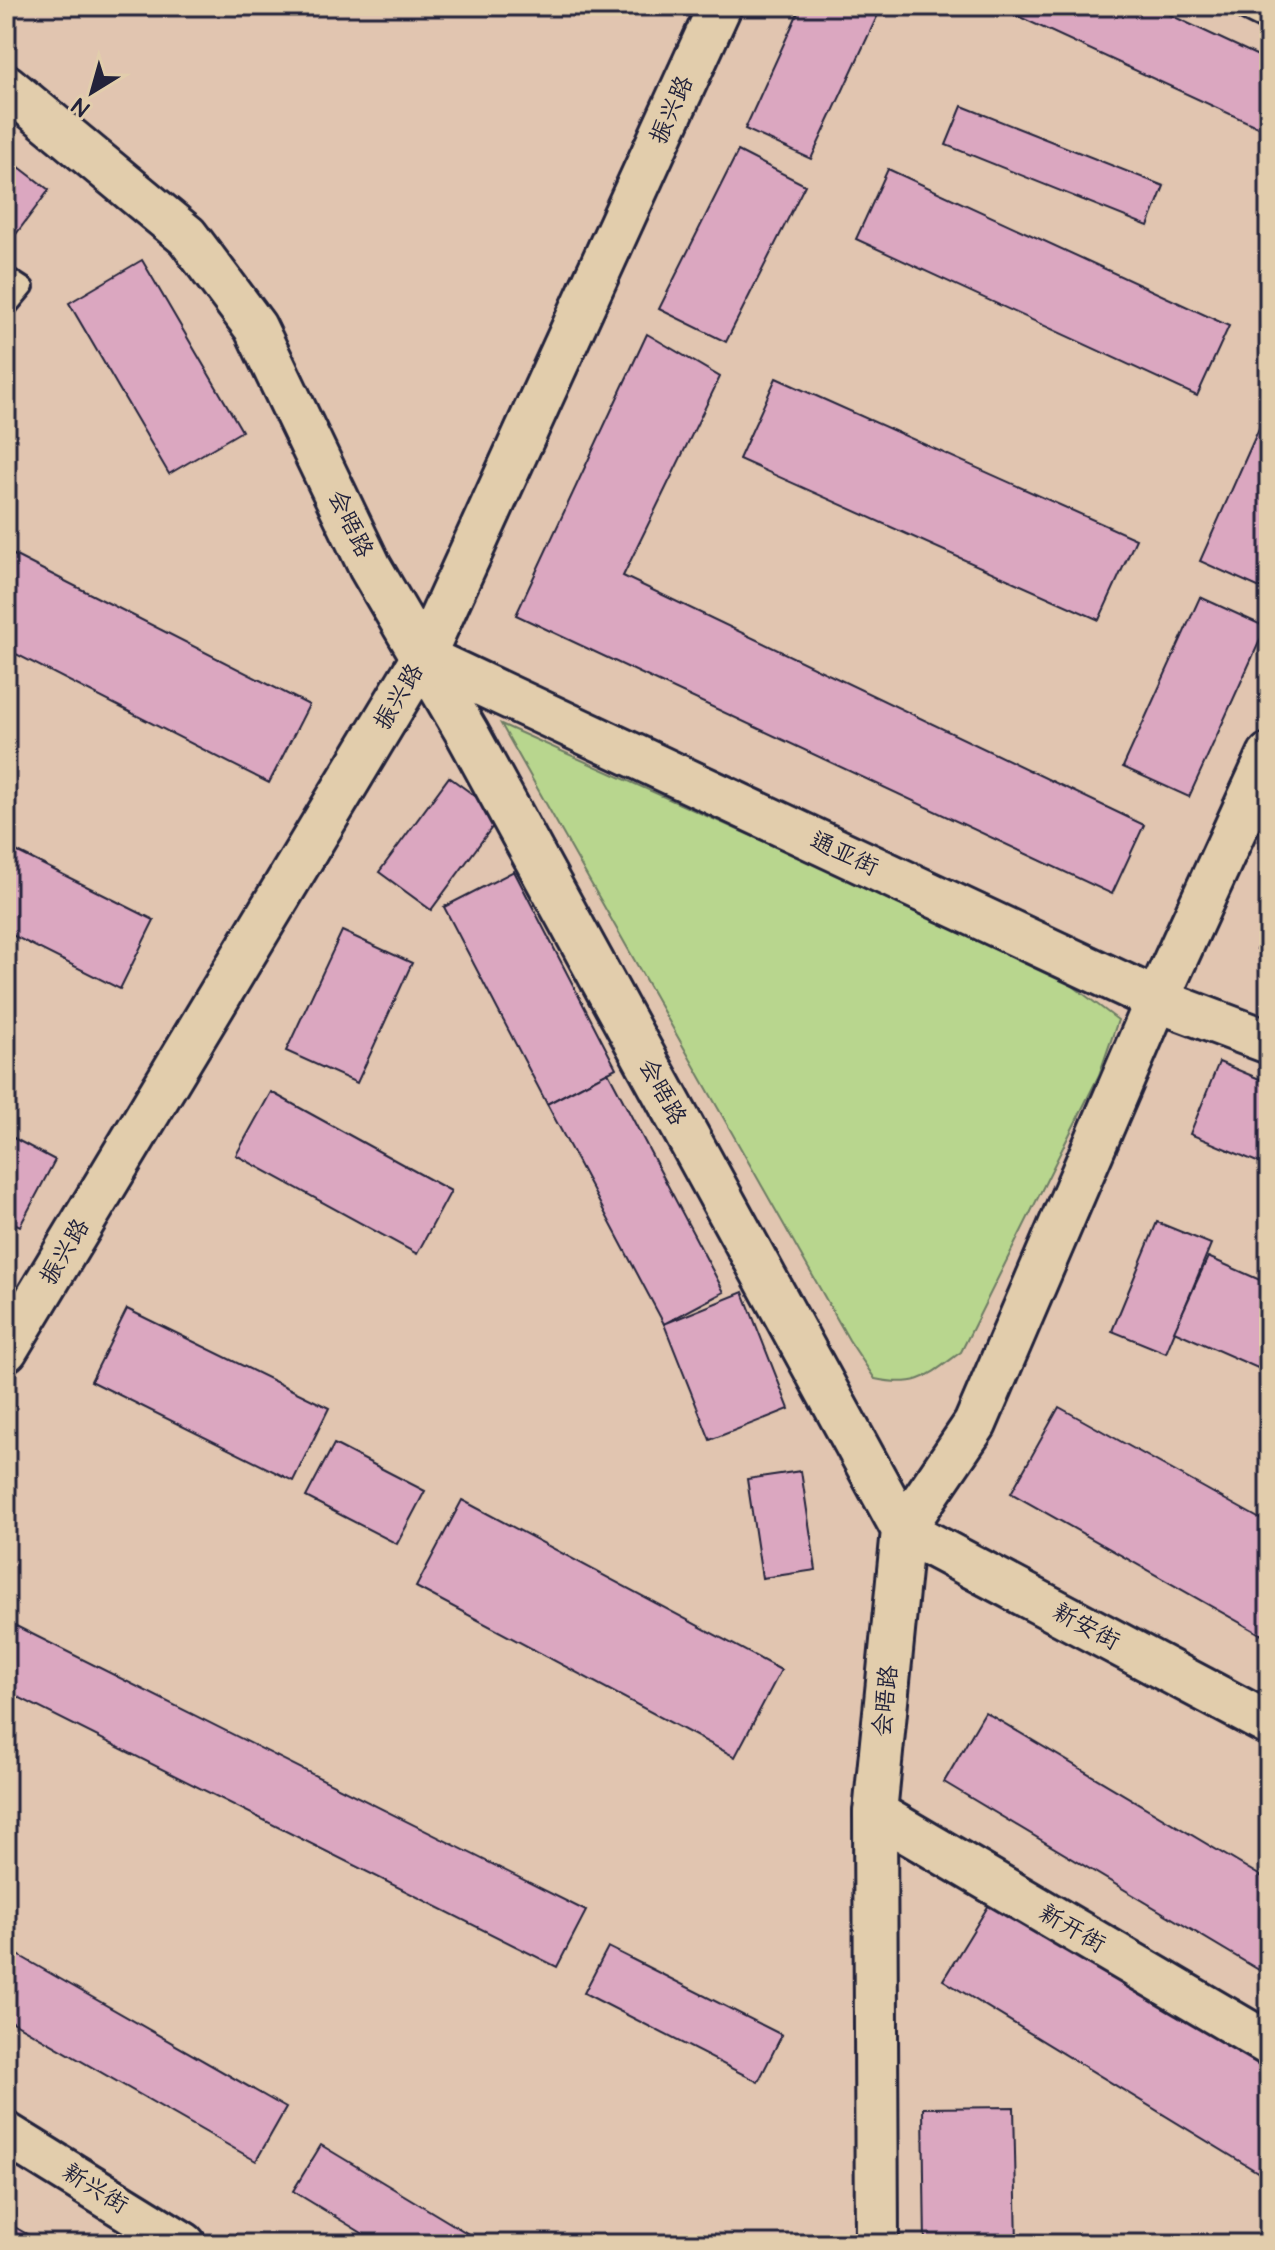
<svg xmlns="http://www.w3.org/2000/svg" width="1275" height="2250" viewBox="0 0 1275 2250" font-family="'Architects Daughter','LXGW WenKai TC',sans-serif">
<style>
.green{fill:#b8d68e;stroke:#6d7c64;stroke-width:2}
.building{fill:#dba7c0;stroke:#22223b;stroke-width:2}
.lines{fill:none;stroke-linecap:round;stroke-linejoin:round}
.lane-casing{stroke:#22223b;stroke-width:20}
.street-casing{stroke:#22223b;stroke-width:36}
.secondary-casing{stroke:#22223b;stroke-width:48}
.lane{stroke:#e2cdac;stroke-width:14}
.street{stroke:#e2cdac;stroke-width:30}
.secondary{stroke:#e2cdac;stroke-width:42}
.labels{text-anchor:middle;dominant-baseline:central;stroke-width:8;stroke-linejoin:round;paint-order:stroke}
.street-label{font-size:24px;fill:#22223b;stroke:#e2cdac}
</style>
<rect width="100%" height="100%" fill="#e1c5b0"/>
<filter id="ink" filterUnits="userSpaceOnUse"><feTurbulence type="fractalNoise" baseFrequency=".0125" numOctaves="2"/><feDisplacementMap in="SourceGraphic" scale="16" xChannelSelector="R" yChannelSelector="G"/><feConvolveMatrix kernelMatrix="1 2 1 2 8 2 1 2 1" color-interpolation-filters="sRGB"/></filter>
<g filter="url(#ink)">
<path class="green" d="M501,724l552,247 65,49 -19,55 -138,277c-33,24 -43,36 -86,27l-26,-39z"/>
<g class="building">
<path d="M801,6h81l-71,153 -66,-30z"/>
<path d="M996,6h155l118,55v71z"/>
<path d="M962,106l202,80 -16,40 -202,-81z"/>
<path d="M738,151l67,34 -79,157 -67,-33z"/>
<path d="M6,157l43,33 -42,56 -1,-2z"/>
<path d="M888,169l341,157 -32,70 -341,-157z"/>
<path d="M142,260l100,171 -73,43 -100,-171z"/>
<path d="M647,334l73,43 -97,199 521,249 -32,69 -596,-279z"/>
<path d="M776,378l360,161 -37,81 -360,-161z"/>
<path d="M1269,406v186l-69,-31z"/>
<path d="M6,551l303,154 -40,78 -263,-134z"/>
<path d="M1200,597l66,30 -77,170 -66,-30z"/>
<path d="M449,777l52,38 -70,95 -52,-38z"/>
<path d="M6,846l148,74 -34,69 -114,-57z"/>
<path d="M514,871l102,197 -69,36 -103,-197z"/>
<path d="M1269,919v35l-12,-5z"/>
<path d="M342,931l70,32 -55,120 -71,-32z"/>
<path d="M1219,1062l50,21v84l-79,-33z"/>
<path d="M608,1072l116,220 -60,32 -117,-220z"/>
<path d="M271,1092l180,99 -34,63 -181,-99z"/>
<path d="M6,1134l49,26 -35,66 -14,-7z"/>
<path d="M1157,1222l54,22 -45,109 -54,-22z"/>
<path d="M1208,1257l61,27v89l-95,-42z"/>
<path d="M743,1292l46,117 -79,31 -46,-116z"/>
<path d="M127,1309l202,99 -36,73 -202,-100z"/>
<path d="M1059,1407l210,117v115l-258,-146z"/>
<path d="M334,1444l91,47 -28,53 -91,-47z"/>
<path d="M801,1471l15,99 -54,8 -15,-99z"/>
<path d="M462,1500l319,170 -46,87 -319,-170z"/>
<path d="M6,1621l580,290 -29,56 -551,-276z"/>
<path d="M985,1712l284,169v95l-325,-194z"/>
<path d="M995,1895l274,166v118l-326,-199z"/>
<path d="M608,1947l174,88 -24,47 -174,-89z"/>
<path d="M6,1948l280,160 -30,53 -250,-143z"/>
<path d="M1014,2107l3,137h-92l-2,-136z"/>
<path d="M321,2145l164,99h-105l-87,-53z"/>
<path d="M6,2222l38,22h-38z"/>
</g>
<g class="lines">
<g class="lane-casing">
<path id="lane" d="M6,274l20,13 -20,24"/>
</g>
<g class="street-casing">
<path id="street" d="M1249,6l20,10"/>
</g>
<g class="secondary-casing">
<g id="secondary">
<path d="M6,86l181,150 68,91 115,240 97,166 436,797 -28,283 2,431"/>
<path d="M423,657l734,343 112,42"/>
<path d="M1269,755l-112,245 -182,424 -72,106 366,194"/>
<path d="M6,1350l417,-693 297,-651"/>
<path d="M875,1813l394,231"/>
<path d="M6,2134l178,110"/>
</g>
</g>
<use href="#lane" class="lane"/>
<use href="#street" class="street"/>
<use href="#secondary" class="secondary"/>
</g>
</g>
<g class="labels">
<g class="street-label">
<text transform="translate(672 110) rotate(-66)">振兴路</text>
<text transform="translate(350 524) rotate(64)">会晤路</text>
<text transform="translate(399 697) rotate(-59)">振兴路</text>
<text transform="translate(844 854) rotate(25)">通亚街</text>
<text transform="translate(662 1092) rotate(61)">会晤路</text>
<text transform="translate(65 1252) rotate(-59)">振兴路</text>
<text transform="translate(1086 1627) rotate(28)">新安街</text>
<text transform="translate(886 1701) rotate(-84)">会晤路</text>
<text transform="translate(1072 1929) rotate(30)">新开街</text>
<text transform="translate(95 2189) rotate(32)">新兴街</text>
</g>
</g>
<rect width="1275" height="2250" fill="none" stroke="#e2cdac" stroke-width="32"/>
<rect x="16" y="16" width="1243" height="2218" fill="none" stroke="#22223b" stroke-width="3" filter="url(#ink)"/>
<g transform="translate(92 92) rotate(217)" stroke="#e2cdac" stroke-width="6" paint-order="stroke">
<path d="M0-6L14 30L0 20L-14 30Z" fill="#22223b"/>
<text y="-12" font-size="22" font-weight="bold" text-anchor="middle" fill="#22223b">N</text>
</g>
</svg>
